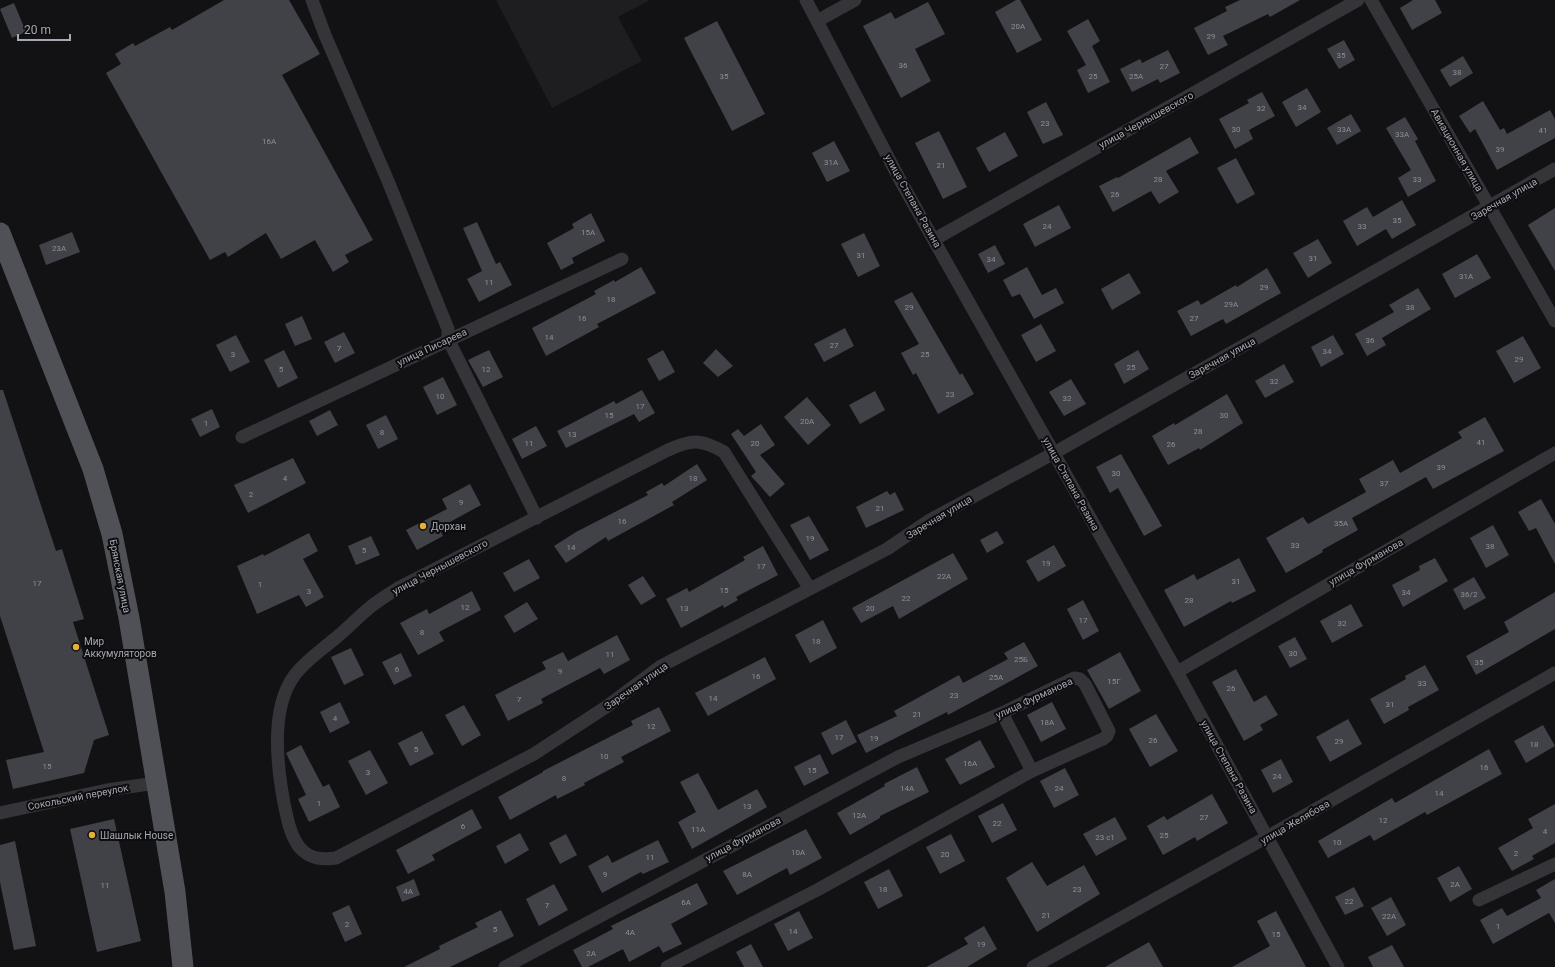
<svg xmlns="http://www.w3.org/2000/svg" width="1555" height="967" viewBox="0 0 1555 967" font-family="Roboto,sans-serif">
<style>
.built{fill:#1e1e21}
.building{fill:#414247}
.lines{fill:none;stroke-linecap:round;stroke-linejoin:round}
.street{stroke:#343439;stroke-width:13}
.primary{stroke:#505157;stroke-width:21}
.poi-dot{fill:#e6b038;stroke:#0d0d0f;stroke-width:1.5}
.labels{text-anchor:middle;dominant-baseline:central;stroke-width:4;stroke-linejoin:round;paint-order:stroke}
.number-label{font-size:8px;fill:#8c8f98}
.street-label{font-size:10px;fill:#a5a9b3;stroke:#0d0d0f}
.poi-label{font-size:10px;fill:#a5a9b3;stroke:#0d0d0f;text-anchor:start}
</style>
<rect width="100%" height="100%" fill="#121214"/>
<path class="built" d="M496,0h154l-32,17 24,44 -90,47z"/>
<g class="building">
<path d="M224,0h65l31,54 -38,21 91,165 -28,15 4,7 -16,10 -18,-32 -34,19 -15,-26 -38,24 -3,-5 -15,8 -104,-187 15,-9 -6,-10 18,-11 2,3 35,-19 2,3z"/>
<path d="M1016,0h4l22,40 -25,13 -22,-41z"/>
<path d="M1240,0h60l-30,17 -2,-3 -45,22 5,9 -20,10 -14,-27 33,-17 -2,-4z"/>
<path d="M1413,0h22l7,13 -30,17 -12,-22z"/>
<path d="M928,2l17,32 -30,15 16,32 -30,17 -38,-72 28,-14 4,7z"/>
<path d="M14,3l12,29 -14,6 -12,-29z"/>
<path d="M1088,19l12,22 -8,5 18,36 -22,11 -11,-23 9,-5 -19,-34z"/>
<path d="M717,21l48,93 -33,17 -48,-93z"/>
<path d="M1344,40l11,20 -16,9 -12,-20z"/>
<path d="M1168,50l12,23 -20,10 -2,-4 -26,13 -12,-23 20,-10 2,4z"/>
<path d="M1463,56l10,17 -23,14 -10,-17z"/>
<path d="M1307,88l14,24 -25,15 -14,-25z"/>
<path d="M1262,92l13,24 -26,14 4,9 -18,10 -16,-30 30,-16 -2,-3z"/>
<path d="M1483,101l17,29 4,-2 3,6 43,-24 5,9v19l-58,32 -22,-41 -5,4 -11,-17z"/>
<path d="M1046,102l17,33 -20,9 -16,-32z"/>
<path d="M1351,114l10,17 -24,14 -10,-17z"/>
<path d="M1405,117l13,22 -3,2 21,40 -28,16 -10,-19 13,-8 -25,-42z"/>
<path d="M939,131l28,56 -24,12 -28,-56z"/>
<path d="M1005,132l13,24 -29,16 -13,-24z"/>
<path d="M1190,137l9,16 -33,18 13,21 -20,12 -8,-13 -38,21 -14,-26 18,-9 1,1z"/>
<path d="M834,141l16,30 -23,11 -15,-29z"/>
<path d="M1236,158l19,36 -18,10 -20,-36z"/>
<path d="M1402,200l14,25 -24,14 -6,-10 -29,17 -14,-25 24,-14 6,10z"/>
<path d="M1059,205l12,23 -36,19 -12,-23z"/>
<path d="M1555,208v63l-27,-46z"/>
<path d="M591,213l14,28 -33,17 2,5 -13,7 -14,-27 27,-15 -2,-4z"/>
<path d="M477,222l19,42 4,-2 12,23 -33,17 -12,-23 15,-8 -19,-43z"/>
<path d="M72,232l8,20 -34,13 -7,-20z"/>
<path d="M864,233l16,33 -22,11 -17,-33z"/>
<path d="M1318,239l14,24 -24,15 -15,-25z"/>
<path d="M995,245l10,19 -17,9 -10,-19z"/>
<path d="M1477,254l14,24 -36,20 -13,-24z"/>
<path d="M641,267l15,26 -59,31 2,3 -53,29 -14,-28 64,-34 -2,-3 20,-11 1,2z"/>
<path d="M1027,267l15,28 14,-7 8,15 -30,16 -14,-25 -8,3 -9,-17z"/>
<path d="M1267,268l14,25 -55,31 -3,-5 -32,17 -14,-25 21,-11 3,5 35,-20 1,2z"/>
<path d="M1129,273l12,20 -29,17 -11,-21z"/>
<path d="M1418,288l13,21 -49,29 4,7 -19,11 -12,-22 39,-22 -5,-7z"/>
<path d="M912,292l48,83 2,-2 12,21 -36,20 -22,-41 -3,2 -12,-22 18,-9 -25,-43z"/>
<path d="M302,316l10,23 -17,7 -10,-22z"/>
<path d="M1041,324l15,27 -20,11 -15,-27z"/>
<path d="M845,328l9,18 -30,16 -10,-18z"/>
<path d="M344,332l11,21 -20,10 -11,-21z"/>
<path d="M236,335l14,27 -20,10 -14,-27z"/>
<path d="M1333,335l11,19 -23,13 -10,-20z"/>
<path d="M1523,336l18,32 -27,15 -18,-32z"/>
<path d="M716,349l17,17 -15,11 -15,-14z"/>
<path d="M284,350l14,28 -20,10 -14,-28z"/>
<path d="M489,350l14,27 -20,10 -15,-27z"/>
<path d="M663,350l12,22 -16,9 -12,-22z"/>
<path d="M1138,350l11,19 -25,15 -10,-20z"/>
<path d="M1284,364l10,18 -29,16 -10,-17z"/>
<path d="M443,377l14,28 -20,10 -14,-28z"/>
<path d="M1071,379l15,25 -22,12 -15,-24z"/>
<path d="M0,390h3l53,161 6,-2 22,70 -11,3 36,113 -15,5 -10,33 -71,16 -7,-29 38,-8 -44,-136z"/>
<path d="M642,390l13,23 -16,9 -5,-8 -68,34 -9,-17 57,-30 2,3z"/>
<path d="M875,391l10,19 -25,14 -11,-19z"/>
<path d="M1227,394l16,29 -43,27 -1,-2 -31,17 -16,-29 22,-13 1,2z"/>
<path d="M807,397l24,28 -23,20 -24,-28z"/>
<path d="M212,409l8,18 -20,10 -9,-18z"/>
<path d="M330,410l8,15 -21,11 -8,-15z"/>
<path d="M386,415l12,24 -20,10 -12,-24z"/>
<path d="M1485,417l19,34 -71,38 -7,-12 -74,41 6,12 -36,20 1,2 -37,21 -20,-35 37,-21 5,7 58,-32 -7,-13 34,-19 7,13 62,-35 -4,-6z"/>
<path d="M761,424l14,21 -15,10 25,29 -15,13 -19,-21 5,-4 -25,-38 7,-5 6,7z"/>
<path d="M536,426l11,20 -25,13 -10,-20z"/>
<path d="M1121,454l41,72 -18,10 -26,-48 -8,5 -14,-26z"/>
<path d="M293,458l13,25 -58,30 -14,-28z"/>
<path d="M697,464l10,16 -35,22 2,3 -66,36 -2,-4 -40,26 -12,-17 22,-14 72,-37 -2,-3 16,-9 2,3z"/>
<path d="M470,484l11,21 -42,23 4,8 -26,14 -11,-20 41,-21 -5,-10z"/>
<path d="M887,491l3,4 5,-3 9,18 -38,18 -10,-21z"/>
<path d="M1541,499l14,25v40l-19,-36 -7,3 -11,-19z"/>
<path d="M809,516l20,34 -19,10 -20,-35z"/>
<path d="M1493,525l16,30 -23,13 -16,-30z"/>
<path d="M997,531l7,12 -17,10 -7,-13z"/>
<path d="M309,533l9,18 -15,8 21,38 -18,10 -7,-12 -42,19 -20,-48 26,-12 1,2z"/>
<path d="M371,536l9,19 -24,10 -8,-19z"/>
<path d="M1054,545l12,21 -28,16 -12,-21z"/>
<path d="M763,546l15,29 -42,22 2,3 -14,8 -1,-3 -42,23 -15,-29 21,-11 2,4 56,-32 -2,-3z"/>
<path d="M953,553l15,26 -69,40 -6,-13 -32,17 -9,-15z"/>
<path d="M1239,558l17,33 -24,12 -1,-2 -47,26 -20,-37 30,-16 3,6z"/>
<path d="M1435,558l13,23 -45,26 -11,-22 28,-15 -1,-4z"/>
<path d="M529,559l11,19 -26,14 -11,-19z"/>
<path d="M643,576l13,20 -15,9 -13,-20z"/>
<path d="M1474,577l12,21 -22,12 -11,-21z"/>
<path d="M472,591l9,19 -42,22 5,9 -26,14 -18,-32 27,-14 2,5z"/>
<path d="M1555,592v37l-79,46 -10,-19 43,-24 -5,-10z"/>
<path d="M1083,600l16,31 -16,9 -16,-31z"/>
<path d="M527,602l11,17 -24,14 -10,-17z"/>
<path d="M1351,604l12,22 -31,17 -12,-22z"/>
<path d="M823,620l14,28 -27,15 -15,-28z"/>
<path d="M617,635l13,25 -26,14 -4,-6 -59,31 2,4 -35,18 -13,-26 51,-26 -4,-7 21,-10 5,9z"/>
<path d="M1295,637l12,22 -17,9 -12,-22z"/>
<path d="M1024,642l14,24 -90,49 -1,-3 -81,41 -9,-18 40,-19 -3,-5 65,-36 4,8 45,-24 -4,-6z"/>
<path d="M351,648l13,27 -20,10 -13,-28z"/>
<path d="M1120,652l21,39 -32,18 -22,-39z"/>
<path d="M401,653l11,23 -18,9 -12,-23z"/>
<path d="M765,657l11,22 -68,37 -13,-23z"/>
<path d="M1425,665l14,25 -31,17 1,3 -25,14 -14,-25 36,-20 -1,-3z"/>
<path d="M1236,669l18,33 12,-7 12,20 -18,10 3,5 -19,11 -32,-59z"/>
<path d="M340,702l10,21 -20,10 -10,-21z"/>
<path d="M1052,702l14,27 -25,13 -14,-27z"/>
<path d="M464,705l17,30 -19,11 -17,-31z"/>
<path d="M659,707l12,24 -50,26 3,5 -40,21 1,2 -28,14 -1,-4 -46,25 -12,-23 45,-25v-1l90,-46 -2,-4z"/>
<path d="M1156,714l22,37 -28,16 -21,-38z"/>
<path d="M1348,719l14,25 -32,18 -14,-25z"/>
<path d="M846,720l11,22 -25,13 -11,-22z"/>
<path d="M1543,725l12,21 -29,17 -12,-22z"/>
<path d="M422,731l12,23 -24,12 -12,-23z"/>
<path d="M980,740l15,27 -35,18 -15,-26z"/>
<path d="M301,745l22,42 6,-3 11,23 -31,15 -11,-23 8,-4 -20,-42z"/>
<path d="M1489,749l13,25 -75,41 -2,-3 -51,29 -4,-6 -42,23 -10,-17 74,-43 3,5z"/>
<path d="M370,750l18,33 -22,12 -18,-34z"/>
<path d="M820,754l9,19 -25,13 -10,-19z"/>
<path d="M1281,759l12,23 -20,11 -12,-23z"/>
<path d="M917,767l12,25 -49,24v2l-30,17 -13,-22 48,-27 -1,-2z"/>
<path d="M1065,768l14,27 -25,13 -14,-27z"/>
<path d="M698,773l20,37 39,-21 10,18 -75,42 -14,-27 18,-10 -16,-30z"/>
<path d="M1212,794l16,29 -31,18 -2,-4 -32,18 -16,-29 17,-10 3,4z"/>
<path d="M1003,803l14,27 -25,13 -14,-27z"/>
<path d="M1555,804v39l-23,13 2,3 -22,12 -14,-23 35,-20 -5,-9z"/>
<path d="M472,809l10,19 -50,27 3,5 -27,14 -12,-24z"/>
<path d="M1115,817l12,22 -31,17 -13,-22z"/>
<path d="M114,819l27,122 -44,11 -27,-123z"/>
<path d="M806,829l16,29 -32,17 -3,-7 -50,27 -14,-24z"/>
<path d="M520,833l9,17 -24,14 -9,-18z"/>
<path d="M566,834l11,21 -17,9 -11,-21z"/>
<path d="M951,834l14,27 -25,13 -14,-27z"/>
<path d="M658,840l11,22 -26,12 -2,-2 -39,21 -14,-27 20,-11 4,8z"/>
<path d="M15,841l21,105 -22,4 -14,-68v-37z"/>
<path d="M1032,862l15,24 37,-21 16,29 -63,38 -31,-54z"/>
<path d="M1459,866l13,23 -22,13 -13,-24z"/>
<path d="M889,869l14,27 -25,13 -14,-27z"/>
<path d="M414,879l6,16 -18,7 -6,-15z"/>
<path d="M1555,879v44l-6,-10 -56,31 -13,-24 22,-12 5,8 34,-18 -5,-8z"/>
<path d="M697,883l11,21 -37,20 11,20 -19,9 -4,-7 -30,16 -6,-13 -35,18h-6l-9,-17 40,-21 -2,-3z"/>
<path d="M554,884l14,26 -29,16 -13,-27z"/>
<path d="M1354,887l10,19 -19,9 -10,-18z"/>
<path d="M1391,897l15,28 -19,11 -16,-28z"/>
<path d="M349,905l13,29 -17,8 -13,-29z"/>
<path d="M501,910l13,26 -64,31h-46l36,-18 -1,-3 39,-19 -3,-4z"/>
<path d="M799,911l14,27 -25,13 -14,-27z"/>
<path d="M1276,911l30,56h-74l38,-21 -13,-25z"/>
<path d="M984,926l13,23 -30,18h-41l42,-23 -4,-6z"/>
<path d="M1149,942l14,25h-58z"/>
<path d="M751,944l12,23h-19l-8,-15z"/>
<path d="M1392,945l12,22h-31l-5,-10z"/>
</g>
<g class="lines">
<g class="street">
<path d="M312,0l13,35 63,146 60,148v10l89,179"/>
<path d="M806,0l94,180 277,492 161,295"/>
<path d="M1371,0l184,321"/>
<path d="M817,21l38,-21"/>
<path d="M935,239l423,-239"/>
<path d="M242,437l380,-178"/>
<path d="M810,589l-86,-137c-23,-13 -32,-13 -56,-2l-270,138c-10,7 -21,13 -30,21 -12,10 -23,22 -36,32 -13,11 -28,21 -38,35 -24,33 -17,90 -10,127 3,14 6,33 16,45 10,11 22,12 36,10l198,-104 72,-47 55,-41 226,-117 43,-29 124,-67 501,-284"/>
<path d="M1177,672l378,-219"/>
<path d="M1002,713l30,58"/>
<path d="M0,813l107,-23 49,-7"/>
<path d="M1479,900l76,-36"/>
<path d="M505,967l393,-210 104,-44 72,-35 6,1 5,5 24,47 -2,5 -4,3 -71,32 -213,118 -152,78"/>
<path d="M1033,967l234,-130 288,-164"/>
</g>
<path class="primary" d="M0,233l93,236 19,65 17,84 46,274 8,75"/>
</g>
<g class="poi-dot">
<circle cx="423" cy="526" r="4"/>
<circle cx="76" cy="647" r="4"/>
<circle cx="92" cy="835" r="4"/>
</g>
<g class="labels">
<g class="number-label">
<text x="1018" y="26">20А</text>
<text x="1211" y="36">29</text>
<text x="1341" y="55">35</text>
<text x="903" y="65">36</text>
<text x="1164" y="66">27</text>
<text x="1457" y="72">38</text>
<text x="724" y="76">35</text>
<text x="1093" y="76">25</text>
<text x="1136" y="76">25А</text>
<text x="1302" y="107">34</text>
<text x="1261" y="108">32</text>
<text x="1045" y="123">23</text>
<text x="1236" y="129">30</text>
<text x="1344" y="129">33А</text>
<text x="1543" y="130">41</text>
<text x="1402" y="134">33А</text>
<text x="269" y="141">16А</text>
<text x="1500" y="149">39</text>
<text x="831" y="162">31А</text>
<text x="941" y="165">21</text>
<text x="1158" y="179">28</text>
<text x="1417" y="179">33</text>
<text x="1115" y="194">26</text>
<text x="1397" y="220">35</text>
<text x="1047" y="226">24</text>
<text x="1362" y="226">33</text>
<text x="588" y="232">15А</text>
<text x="59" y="248">23А</text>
<text x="861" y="255">31</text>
<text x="1313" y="258">31</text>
<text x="991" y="259">34</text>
<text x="1466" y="276">31А</text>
<text x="489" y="282">11</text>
<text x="1264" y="287">29</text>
<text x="611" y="299">18</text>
<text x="1231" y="304">29А</text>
<text x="909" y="307">29</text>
<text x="1410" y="307">38</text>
<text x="582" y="318">16</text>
<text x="1194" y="318">27</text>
<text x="549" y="337">14</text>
<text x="1370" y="340">36</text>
<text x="834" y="345">27</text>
<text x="339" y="348">7</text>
<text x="1327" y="351">34</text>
<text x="233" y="354">3</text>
<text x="925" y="354">25</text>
<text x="1519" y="359">29</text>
<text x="1131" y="367">25</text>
<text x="281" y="369">5</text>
<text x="486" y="369">12</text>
<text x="1274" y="381">32</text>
<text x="950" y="394">23</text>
<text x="440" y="396">10</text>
<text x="1067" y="398">32</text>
<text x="640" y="406">17</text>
<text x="609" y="415">15</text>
<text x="1224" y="415">30</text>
<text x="807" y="421">20А</text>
<text x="206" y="423">1</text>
<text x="1198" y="431">28</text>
<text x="382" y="432">8</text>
<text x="572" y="434">13</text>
<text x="1481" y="442">41</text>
<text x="529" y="443">11</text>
<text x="755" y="443">20</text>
<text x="1171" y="444">26</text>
<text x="1441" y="467">39</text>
<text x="1116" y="473">30</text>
<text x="285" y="478">4</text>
<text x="693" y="478">18</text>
<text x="1384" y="483">37</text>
<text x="251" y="494">2</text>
<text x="461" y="502">9</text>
<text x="880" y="508">21</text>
<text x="622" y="521">16</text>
<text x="1341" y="523">35А</text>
<text x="810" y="538">19</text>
<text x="1295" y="545">33</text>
<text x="1490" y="546">38</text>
<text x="571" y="547">14</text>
<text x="364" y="550">5</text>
<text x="1046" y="563">19</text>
<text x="761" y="566">17</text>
<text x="944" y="576">22А</text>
<text x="1236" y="581">31</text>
<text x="37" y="583">17</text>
<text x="260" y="584">1</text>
<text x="724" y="590">15</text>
<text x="309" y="591">3</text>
<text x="1406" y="592">34</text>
<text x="1469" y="594">36/2</text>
<text x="906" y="598">22</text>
<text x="1189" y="600">28</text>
<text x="465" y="607">12</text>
<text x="684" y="608">13</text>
<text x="870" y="608">20</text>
<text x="1083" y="620">17</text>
<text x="1342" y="623">32</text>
<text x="422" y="632">8</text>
<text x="816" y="641">18</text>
<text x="1293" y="653">30</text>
<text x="610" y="654">11</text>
<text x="1021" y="659">25Б</text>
<text x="1479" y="662">35</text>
<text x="397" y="669">6</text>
<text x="560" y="671">9</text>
<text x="756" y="676">16</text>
<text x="996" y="677">25А</text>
<text x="1114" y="681">15Г</text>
<text x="1422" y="683">33</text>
<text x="1231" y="688">26</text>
<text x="954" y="695">23</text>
<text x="713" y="698">14</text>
<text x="519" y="699">7</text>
<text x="1390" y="704">31</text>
<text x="917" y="714">21</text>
<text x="335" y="718">4</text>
<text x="1047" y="722">18А</text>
<text x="651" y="726">12</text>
<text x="839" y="737">17</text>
<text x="874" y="738">19</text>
<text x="1153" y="740">26</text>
<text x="1339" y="741">29</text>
<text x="1534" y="744">18</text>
<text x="416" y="749">5</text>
<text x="604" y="756">10</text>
<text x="970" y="763">16А</text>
<text x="47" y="766">15</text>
<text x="1484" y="767">16</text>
<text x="812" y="770">15</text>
<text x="368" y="772">3</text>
<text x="1277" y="776">24</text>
<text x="564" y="778">8</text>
<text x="907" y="788">14А</text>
<text x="1059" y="788">24</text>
<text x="1439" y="793">14</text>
<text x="319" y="803">1</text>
<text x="747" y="806">13</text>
<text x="859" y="815">12А</text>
<text x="1204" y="817">27</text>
<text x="1383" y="820">12</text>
<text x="997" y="823">22</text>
<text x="463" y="826">6</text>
<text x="698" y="829">11А</text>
<text x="1545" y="831">4</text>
<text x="1164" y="835">25</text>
<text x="1105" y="837">23 с1</text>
<text x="1337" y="842">10</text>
<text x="798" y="852">10А</text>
<text x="1516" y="853">2</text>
<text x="945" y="854">20</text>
<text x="650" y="857">11</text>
<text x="605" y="874">9</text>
<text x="747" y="874">8А</text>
<text x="1455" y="884">2А</text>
<text x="105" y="885">11</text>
<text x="883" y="889">18</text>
<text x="1077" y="889">23</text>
<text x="408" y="891">4А</text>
<text x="1349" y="901">22</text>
<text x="686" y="902">6А</text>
<text x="547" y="905">7</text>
<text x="1046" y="915">21</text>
<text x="1389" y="916">22А</text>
<text x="347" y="924">2</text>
<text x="1498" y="926">1</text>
<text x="495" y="929">5</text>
<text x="793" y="931">14</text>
<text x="630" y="932">4А</text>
<text x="1276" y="934">15</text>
<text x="981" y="944">19</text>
<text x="591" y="953">2А</text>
</g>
<g class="street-label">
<text transform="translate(1146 120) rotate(-29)">улица Чернышевского</text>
<text transform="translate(1457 150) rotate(60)">Авиационная улица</text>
<text transform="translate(1504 199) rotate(-30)">Заречная улица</text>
<text transform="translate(913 201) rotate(61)">улица Степана Разина</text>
<text transform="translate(432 347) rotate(-25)">улица Писарева</text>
<text transform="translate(1222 358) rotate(-29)">Заречная улица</text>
<text transform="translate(1071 484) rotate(61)">улица Степана Разина</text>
<text transform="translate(939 517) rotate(-31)">Заречная улица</text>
<text transform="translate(1366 562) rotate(-30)">улица Фурманова</text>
<text transform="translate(440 567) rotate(-28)">улица Чернышевского</text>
<text transform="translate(120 576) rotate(79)">Брянская улица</text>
<text transform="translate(636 686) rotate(-35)">Заречная улица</text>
<text transform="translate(1034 698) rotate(-25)">улица Фурманова</text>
<text transform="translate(1229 767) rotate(61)">улица Степана Разина</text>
<text transform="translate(78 797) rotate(-11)">Сокольский переулок</text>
<text transform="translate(1295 822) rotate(-30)">улица Желябова</text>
<text transform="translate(743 839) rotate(-28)">улица Фурманова</text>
</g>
<g class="poi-label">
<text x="431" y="526">Дорхан</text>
<text x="84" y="641">Мир<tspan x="84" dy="12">Аккумуляторов</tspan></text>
<text x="100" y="835">Шашлык House</text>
</g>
</g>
<path d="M18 34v6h52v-6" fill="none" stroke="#a5a9b3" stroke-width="2"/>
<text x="24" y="34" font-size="12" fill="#a5a9b3" stroke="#0d0d0f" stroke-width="3" paint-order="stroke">20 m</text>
</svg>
